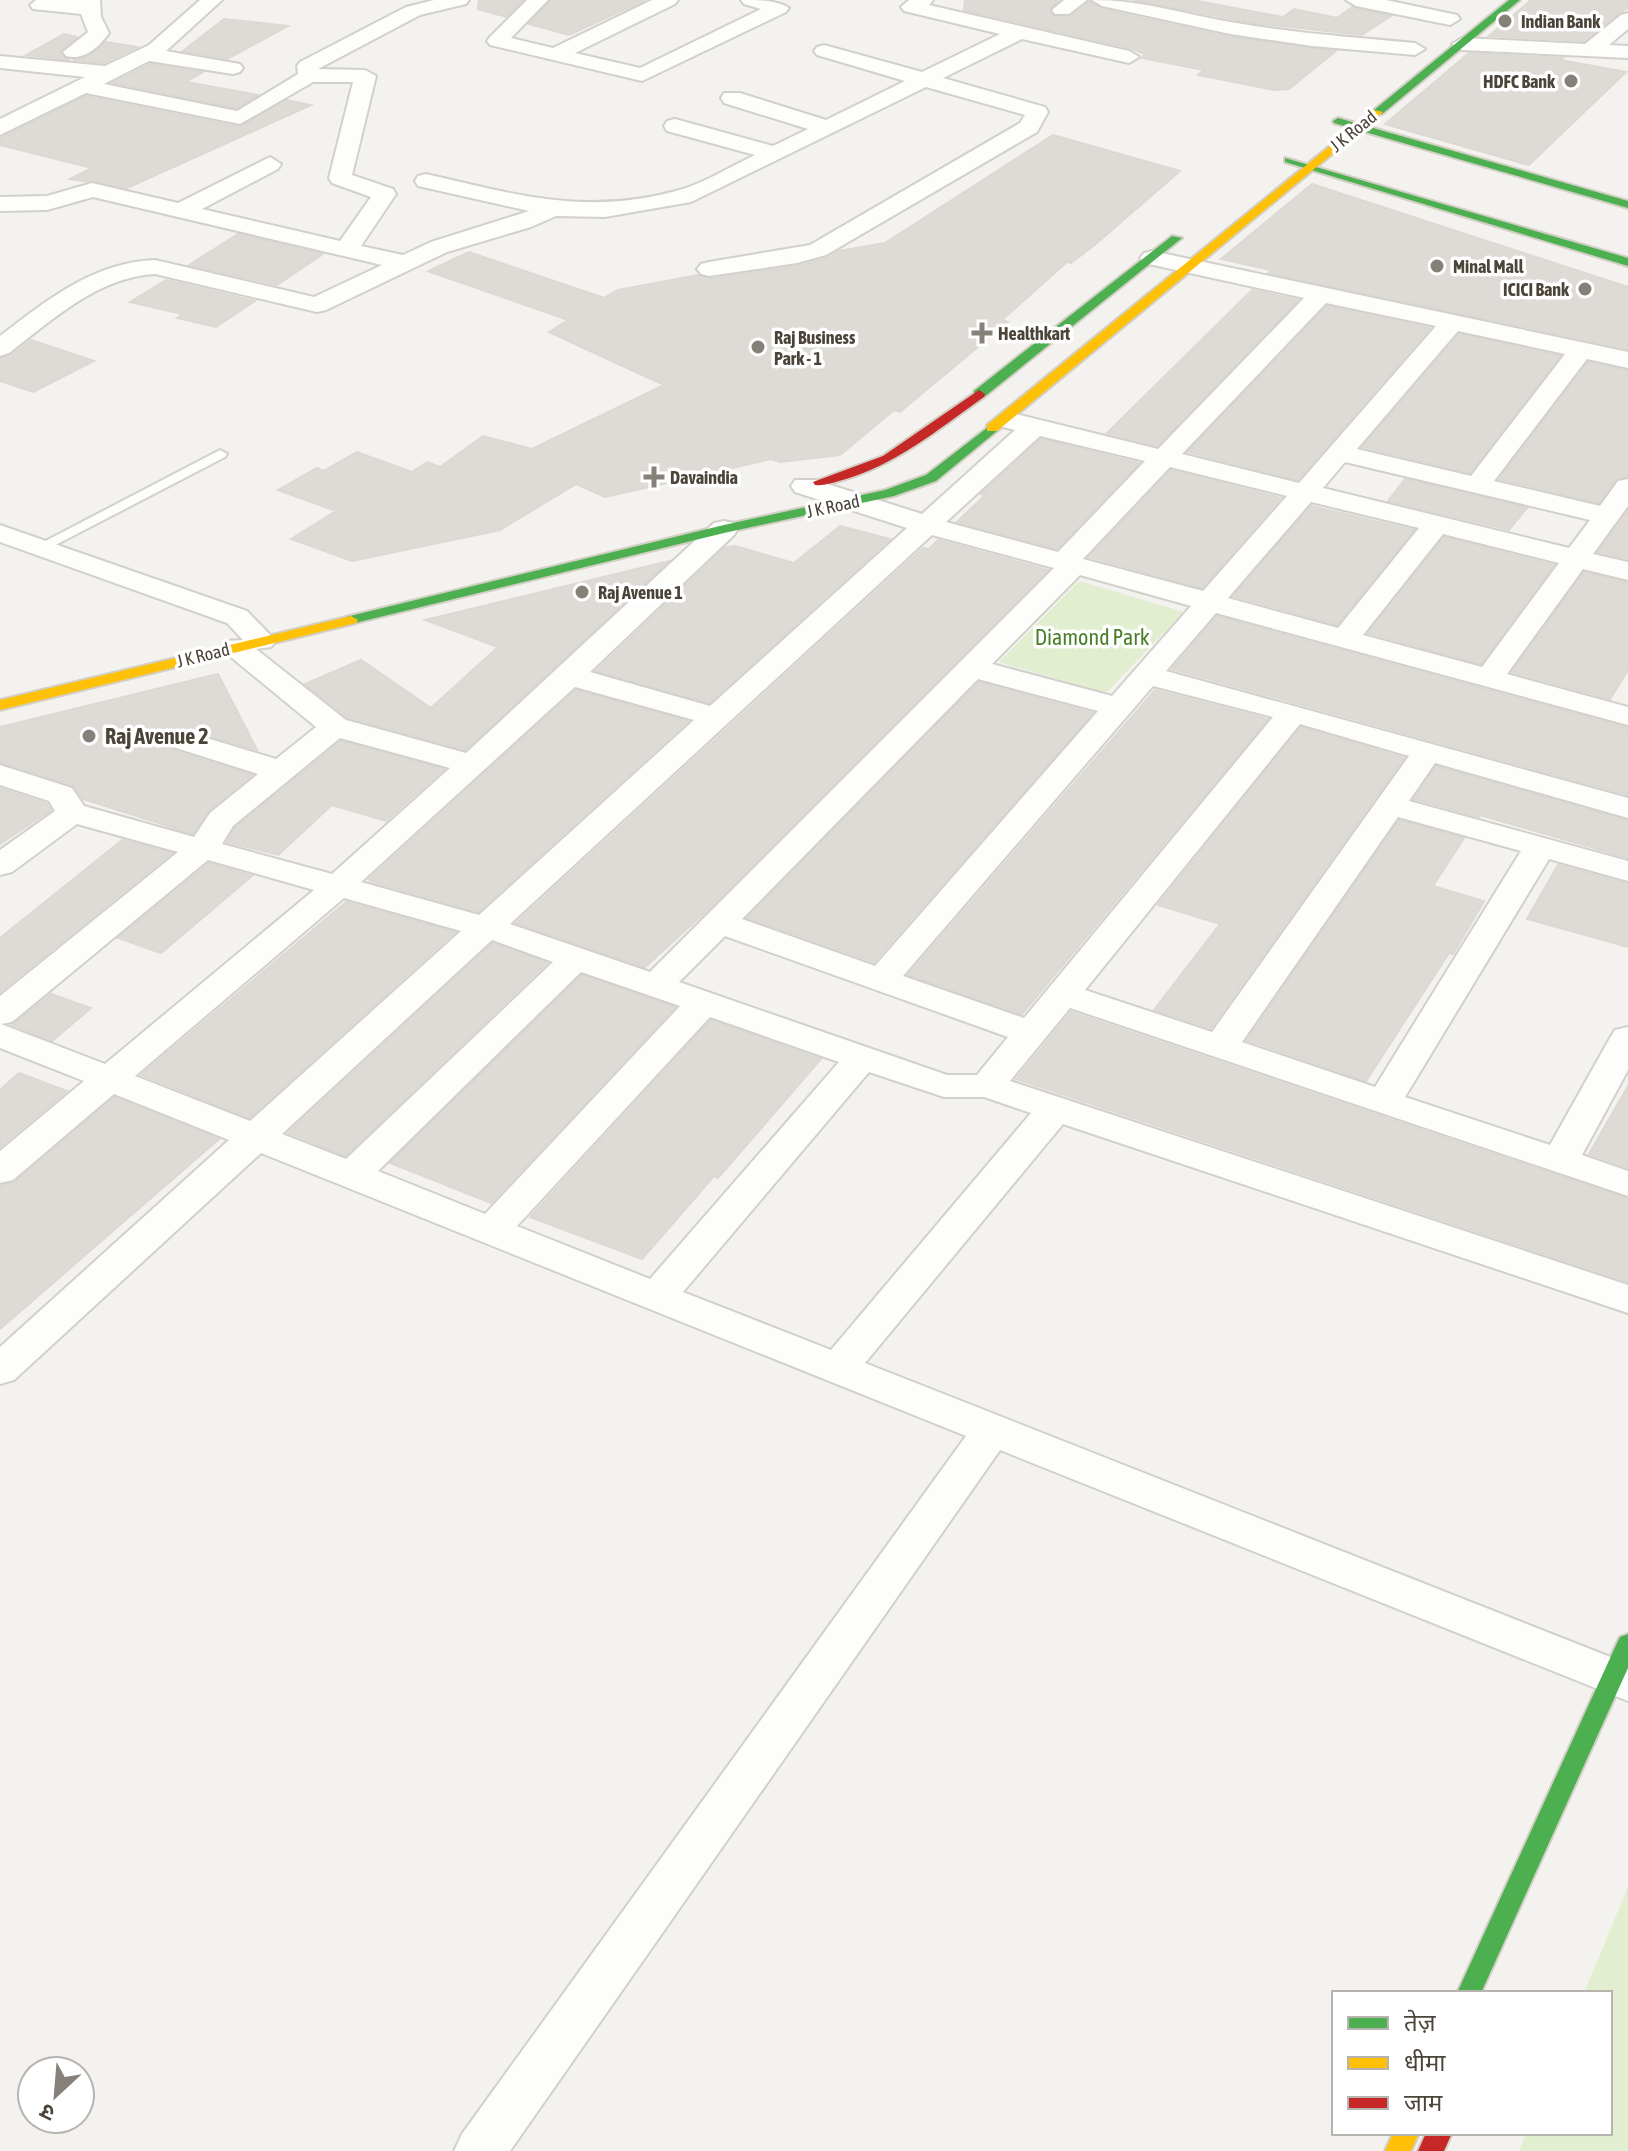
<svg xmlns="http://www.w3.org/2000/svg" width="1628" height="2151" viewBox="0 0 1628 2151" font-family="'Asap Condensed','Noto Sans Devanagari',sans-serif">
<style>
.green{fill:#e1eecf}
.building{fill:#dedbd6;stroke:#dcd9d4;stroke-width:2}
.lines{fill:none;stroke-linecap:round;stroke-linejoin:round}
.lane-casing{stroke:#d2d0cb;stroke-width:4}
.street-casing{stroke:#d2d0cb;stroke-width:4}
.fast-casing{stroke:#d3cfc5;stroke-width:4}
.slow-casing{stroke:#d3cfc5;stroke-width:4}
.jam-casing{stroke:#d3cfc5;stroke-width:4}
.lane{fill:#fdfdfc;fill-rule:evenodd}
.street{fill:#fdfdfc;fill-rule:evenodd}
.fast{fill:#4caf50;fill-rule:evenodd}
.slow{fill:#ffc107;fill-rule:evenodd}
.jam{fill:#c62828;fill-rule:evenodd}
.poi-dot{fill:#868178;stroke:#fff;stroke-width:3}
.labels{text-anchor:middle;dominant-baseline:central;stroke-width:7;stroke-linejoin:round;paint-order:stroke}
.far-poi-label{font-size:18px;font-weight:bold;fill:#4b4439;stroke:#fff;text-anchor:start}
.far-street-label{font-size:18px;fill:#4b4439;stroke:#fff}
.park-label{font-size:22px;fill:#4a7f2a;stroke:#fff}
.poi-label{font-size:22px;font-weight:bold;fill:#4b4439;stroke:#fff;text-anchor:start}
</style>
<rect width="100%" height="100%" fill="#f4f2ee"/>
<g class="green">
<path d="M1079,581l105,31 -78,81 -107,-31z"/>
<path d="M1628,1887v264h-109l7,-18h84v-140h-26z"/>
</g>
<g class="building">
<path d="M479,0h44l-17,17 -28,-8z"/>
<path d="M551,0h94l-76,35 -40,-11z"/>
<path d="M965,0h94l-10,10 6,7 16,-1 19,-15 11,8 128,28 107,14 -47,38 -15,1 -76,-15 6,-5 -62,-12 3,-4 -15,-6 -166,-38z"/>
<path d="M1133,0h59l91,17 11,-8 43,9 15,-11 39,9 -29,19 -108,-12z"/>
<path d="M1531,0h97v7l-44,34 -95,-5z"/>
<path d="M224,19l64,7 -61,33 -44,-8z"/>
<path d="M64,34l13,3 -17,15 4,6 6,2 -44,-5z"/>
<path d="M106,42l31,5 -33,16 -31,-3 19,-6z"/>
<path d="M1469,53l94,5 -3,2 66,12 -97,93 -144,-41z"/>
<path d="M150,64l53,8 -17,10 72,13 -22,13 -123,-25z"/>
<path d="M86,96l153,31 48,-27 24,5 -184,83 -57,-9 22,-11 -92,-23v-7z"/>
<path d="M1053,135l127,36 -83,72 -26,20 -4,-1 -65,58 6,2 -108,90 -6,-2 -54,45 -60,7 -9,-3 -166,38 -29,-13 -76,46 -148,31 -61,-22 45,-28 -58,-21 39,-22 6,3 34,-19 55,20 15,-10 13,5 43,-31 49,13 132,-64 -115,-53 19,-12 -140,-49 41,-19 135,46 14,-8 80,-15 11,4 89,-13 29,-8 12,-7 46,-8z"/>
<path d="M1312,184l316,103v62l-360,-76 3,-3 -50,-11z"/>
<path d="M238,234l85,20 -46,31 -88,-20z"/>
<path d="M166,280l89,21 -39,26 -39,-9 5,-4 -52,-12z"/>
<path d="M1252,290l46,10 -141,146 -50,-13z"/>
<path d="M1327,306l103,22 -132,152 -110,-28z"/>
<path d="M1459,334l101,22 -90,117 -108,-26z"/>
<path d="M31,340l63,21 -61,31 -33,-11v-22l11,-4z"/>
<path d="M1588,362l40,9v105l-12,3 -17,24 -100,-24z"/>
<path d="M1041,439l98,24 -82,86 -100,-27 28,-27 -4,-1z"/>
<path d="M1171,470l110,28 -79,90 -113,-31z"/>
<path d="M1405,479l122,29 -18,22 -121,-29z"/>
<path d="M1311,506l103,24 -77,95 -104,-29z"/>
<path d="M1628,511v48l-30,-7z"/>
<path d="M840,526l50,13 -181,164 -113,-32 130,-124 9,-1 59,17z"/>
<path d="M1444,537l110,28 -73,99 -113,-31z"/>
<path d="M938,540l110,30 -336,336 -67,61 -129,-44 407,-375 6,1z"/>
<path d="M669,561l-204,189 -118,-33 -42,-33 56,-24 70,48 67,-61 -73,-27z"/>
<path d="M1584,572l44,11v87l-18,29 -98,-27z"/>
<path d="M1217,616l411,112v67l-456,-126z"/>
<path d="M218,674l39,76 -72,-22 -15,4 -4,9 6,9 80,25 -44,36 -15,23 -110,-35 -10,-14 -73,-23v-35z"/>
<path d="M979,682l114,31 -219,249 -127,-44z"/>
<path d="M576,690l112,31 -210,191 -108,-31 2,-1 -3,-1z"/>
<path d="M1155,690l113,29 -246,295 -114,-39z"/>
<path d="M1301,727l103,31 -193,270 -57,-18 66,-86 -62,-19z"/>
<path d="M341,741l103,28 -58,52 -54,-16 -54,50 -51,-13 8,-14z"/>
<path d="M1436,766l192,55v37l-148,-43 -1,2 -65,-18z"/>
<path d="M0,788l47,16 4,6 -51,34z"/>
<path d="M1399,820l65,18 -31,48 51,15 -31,53 -4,-1 -83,128 -119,-41z"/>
<path d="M122,840l50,13 -172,139v-54z"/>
<path d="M209,863l43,13 -91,77 -43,-15z"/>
<path d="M1558,865l70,19v63l-101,-28z"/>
<path d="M346,902l109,30 -206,186 -108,-43z"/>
<path d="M493,943l54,20 -202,193 -57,-23z"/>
<path d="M582,975l93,32 -184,196 -101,-40z"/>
<path d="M51,994l40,14 -39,33 -40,-16z"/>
<path d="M1071,1012l557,187v83l-612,-203z"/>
<path d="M711,1020l110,39 -103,119 -4,-2 -72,83 -112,-42z"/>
<path d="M19,1073l48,18 -67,56v-57z"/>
<path d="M1628,1086v82l-39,-14z"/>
<path d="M115,1097l104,42 -219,190v-143l15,-4z"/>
</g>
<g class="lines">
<g class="lane-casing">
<path id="lane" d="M220,450l7,4 -2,3 -181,94 -5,1 -7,-4z"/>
</g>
<g class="street-casing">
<g id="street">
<path d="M36,0h64l1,17 8,16c-10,14 -25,28 -43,23l-3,-4 25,-20 -7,-18 -48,-5 -3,-4z"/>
<path d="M200,0h22l-56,51 74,13 3,4 -3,4 -7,2 -84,-13 -45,23 133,27 61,-37 -1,-8 3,-4 106,-55 28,-7h35l-3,4 -46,11 -102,54 47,1 11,6 -24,99 41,14 3,5 -35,52 42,9 28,-13 98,-31 -111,-25 -3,-5 3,-5 8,-2c88,20 159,42 250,17 27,-7 53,-24 79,-36l-88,-24 -3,-5 3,-5 8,-2 98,27 35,-17 -84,-26 -3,-5 3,-5h16l86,27 79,-39 -88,-26 -3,-4 3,-4 7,-2 98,27 78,-38 -96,-23 -3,-4 8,-7h24l-4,5 200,46 10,6 -10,6 -107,-24 -79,39 102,29 3,5 -11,20 -211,123 -29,8 -88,13 -8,-2 -4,-5 4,-5 8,-2 101,-17 210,-122 5,-8 -99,-28 -235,115 -86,15 -49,-1 -25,11 -84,25 -121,58 -9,2 -162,-38c-57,3 -103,46 -146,79l-9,3v-20c47,-36 94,-74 155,-76l159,37 68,-32 -289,-68 -46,13 -47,1v-14l47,-1 45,-13 86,20 92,-46 11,7 -3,5 -76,40 138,32 31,-44 -39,-14 -3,-5 24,-96h-40l-73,42 -154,-31 -86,42v-16l85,-42 -85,-9v-12l105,10 44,-21z"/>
<path d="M527,0h21l-37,38 42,10 99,-48h26l-3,4 -100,49 65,15 121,-59 -17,-5 -3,-4c16,0 36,0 48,8l-3,4 -144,69 -152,-36 -3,-4 3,-4z"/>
<path d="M1064,0h23l-18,14h-14l-3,-4z"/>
<path d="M1092,0c50,0 91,14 139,22 61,11 123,15 184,21l10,6 -10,6 -103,-9 -82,-12 -128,-28z"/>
<path d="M1346,0h40l71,15 3,4 -10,6 -94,-19z"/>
<path d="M1628,13v16l-19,16 19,1v12l-166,-8 -10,-6 10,-6 123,6 36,-29z"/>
<path d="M1152,251l476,101v16l-41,-9 -93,122 106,25 18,-25 10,-2v27l-35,48 35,8v18l-45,-11 -76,105 121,33v18l-412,-112 -50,58 462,127v20l-193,-55 -26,38 219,60v20l-79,-22 -144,238 145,48 60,-107 5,-8 13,-3v43l-46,85 46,16v25l-558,-188 -60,73 618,204v28l-565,-189 -198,239 763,301v37l-628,-251 -490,701h-56l8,-17 504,-698 -705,-283 -247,227 -14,4v-37l229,-207 -115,-46 -101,86 -13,3v-32l84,-70 -84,-33v-52l178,-144 -101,-28 -65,48 -12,3v-25l55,-39 -6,-10 -49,-16v-20l72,23 12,18 110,31 16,-24 48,-39 -85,-27 -4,-7 4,-7 11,-2 92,28 40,-32 -90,-74 -5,-6 5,-6 17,-1 -16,-17 -227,-81v-17l247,86 29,30 -5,6 -15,2 90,71 120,33 248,-230 10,-2 10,2 4,6 -4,6 -144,137 120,34 197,-178 -112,-36 -4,-6 4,-6h20l107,34 93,-84 -12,-3 -4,-6 4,-6 9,-2 146,36 146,-151 -160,-35 -4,-5 4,-5zM1326,303l110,23 -137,157 -117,-29zM1458,331l107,23 -94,122 -114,-27zM1040,436l105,25 -87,91 -112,-30zM1345,462l245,58 -21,28 -246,-60zM1170,467l117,29 -84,95 -120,-32zM1311,502l108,26 -81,100 -110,-30zM1443,534l116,29 -77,104 -119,-32zM932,535l122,33 -404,404 -140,-48zM1080,575l111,31 -79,90 -120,-32zM978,679l120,32 -223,255 -133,-47zM1153,686l120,31 -249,301 -121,-42zM575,687l119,33 -215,195 -118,-33zM1300,724l109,32 -197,276 -127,-42zM340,738l110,30 -118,106 -110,-30 11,-18zM1398,817l123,34 -146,236 -133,-45zM208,860l106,30 -209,174 -104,-40 11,-2zM344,898l117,33 -211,190 -115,-45zM725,936l283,101 -31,38h-30l-268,-93zM492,940l61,22 -207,197 -64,-25zM581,972l99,34 -195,208 -107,-43zM710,1017l129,45 -189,217 -133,-53zM869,1072l75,25h40l47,16 -200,237 -148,-58z"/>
</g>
</g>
<g class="fast-casing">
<g id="fast">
<path d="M1509,0h11l-138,114h-8v-4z"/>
<path d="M1338,118l290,83v7l-294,-85 -1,-2z"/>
<path d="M1285,158l343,100v8l-343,-104z"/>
<path d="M1172,236l10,2 -198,159h-10v-6z"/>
<path d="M992,424l7,4 -2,3 -61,50 -42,15 -170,37 -373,91 -7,-4 2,-3 378,-92 161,-35 41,-15z"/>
<path d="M1628,1634v34l-147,325h-24l160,-350 3,-6z"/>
</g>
</g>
<g class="slow-casing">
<g id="slow">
<path d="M1374,110l9,2 -386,319h-10v-6z"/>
<path d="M351,616l7,4 -2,3 -356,87v-10z"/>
<path d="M1393,2133h26l-8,18h-26z"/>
</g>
</g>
<g class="jam-casing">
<g id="jam">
<path d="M979,390l6,4 -1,3c-47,33 -89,69 -145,84 -8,2 -15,5 -24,4l-2,-3 70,-26z"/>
<path d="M1426,2133h26l-8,18h-26z"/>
</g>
</g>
<use href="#lane" class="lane"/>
<use href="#street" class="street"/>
<use href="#fast" class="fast"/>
<use href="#slow" class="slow"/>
<use href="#jam" class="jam"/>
</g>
<g class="poi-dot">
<circle cx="1505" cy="21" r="8"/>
<circle cx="1571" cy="81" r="8"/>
<circle cx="1437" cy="266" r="8"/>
<circle cx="1585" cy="289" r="8"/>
<path d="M978 321h8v8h8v8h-8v8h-8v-8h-8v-8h8z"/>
<circle cx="758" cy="347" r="8"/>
<path d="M650 465h8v8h8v8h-8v8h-8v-8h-8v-8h8z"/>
<circle cx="582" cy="592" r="8"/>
<circle cx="89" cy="736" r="8"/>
</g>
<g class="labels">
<g class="far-poi-label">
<text x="1521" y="21">Indian Bank</text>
<text x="1555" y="81" text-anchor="end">HDFC Bank</text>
<text x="1453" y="266">Minal Mall</text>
<text x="1569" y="289" text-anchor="end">ICICI Bank</text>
<text x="998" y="333">Healthkart</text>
<text x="774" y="337">Raj Business<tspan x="774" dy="21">Park - 1</tspan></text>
<text x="670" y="477">Davaindia</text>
<text x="598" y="592">Raj Avenue 1</text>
</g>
<g class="far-street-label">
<text transform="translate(1353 131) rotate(-39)">J K Road</text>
<text transform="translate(833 506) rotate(-12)">J K Road</text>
<text transform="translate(203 655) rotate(-14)">J K Road</text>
</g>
<g class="park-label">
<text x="1092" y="637">Diamond Park</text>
</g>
<g class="poi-label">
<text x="105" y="736">Raj Avenue 2</text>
</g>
</g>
<rect x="1332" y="1991" width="280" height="144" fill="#ffffff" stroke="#b7b4b0" stroke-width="2"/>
<rect x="1348" y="2017" width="40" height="12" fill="#4caf50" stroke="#b7b4b0" stroke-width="2"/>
<text x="1404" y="2031" font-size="24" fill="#4b4439">तेज़</text>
<rect x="1348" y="2057" width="40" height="12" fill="#ffc107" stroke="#b7b4b0" stroke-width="2"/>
<text x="1404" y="2071" font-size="24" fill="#4b4439">धीमा</text>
<rect x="1348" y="2097" width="40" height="12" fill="#c62828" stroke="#b7b4b0" stroke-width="2"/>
<text x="1404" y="2111" font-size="24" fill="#4b4439">जाम</text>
<g transform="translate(56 2095) rotate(206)"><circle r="38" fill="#ffffff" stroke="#b7b4b0" stroke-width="2"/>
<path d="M0-6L14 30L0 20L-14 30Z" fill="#868178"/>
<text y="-12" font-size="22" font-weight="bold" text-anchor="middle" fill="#4b4439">उ</text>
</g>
</svg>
